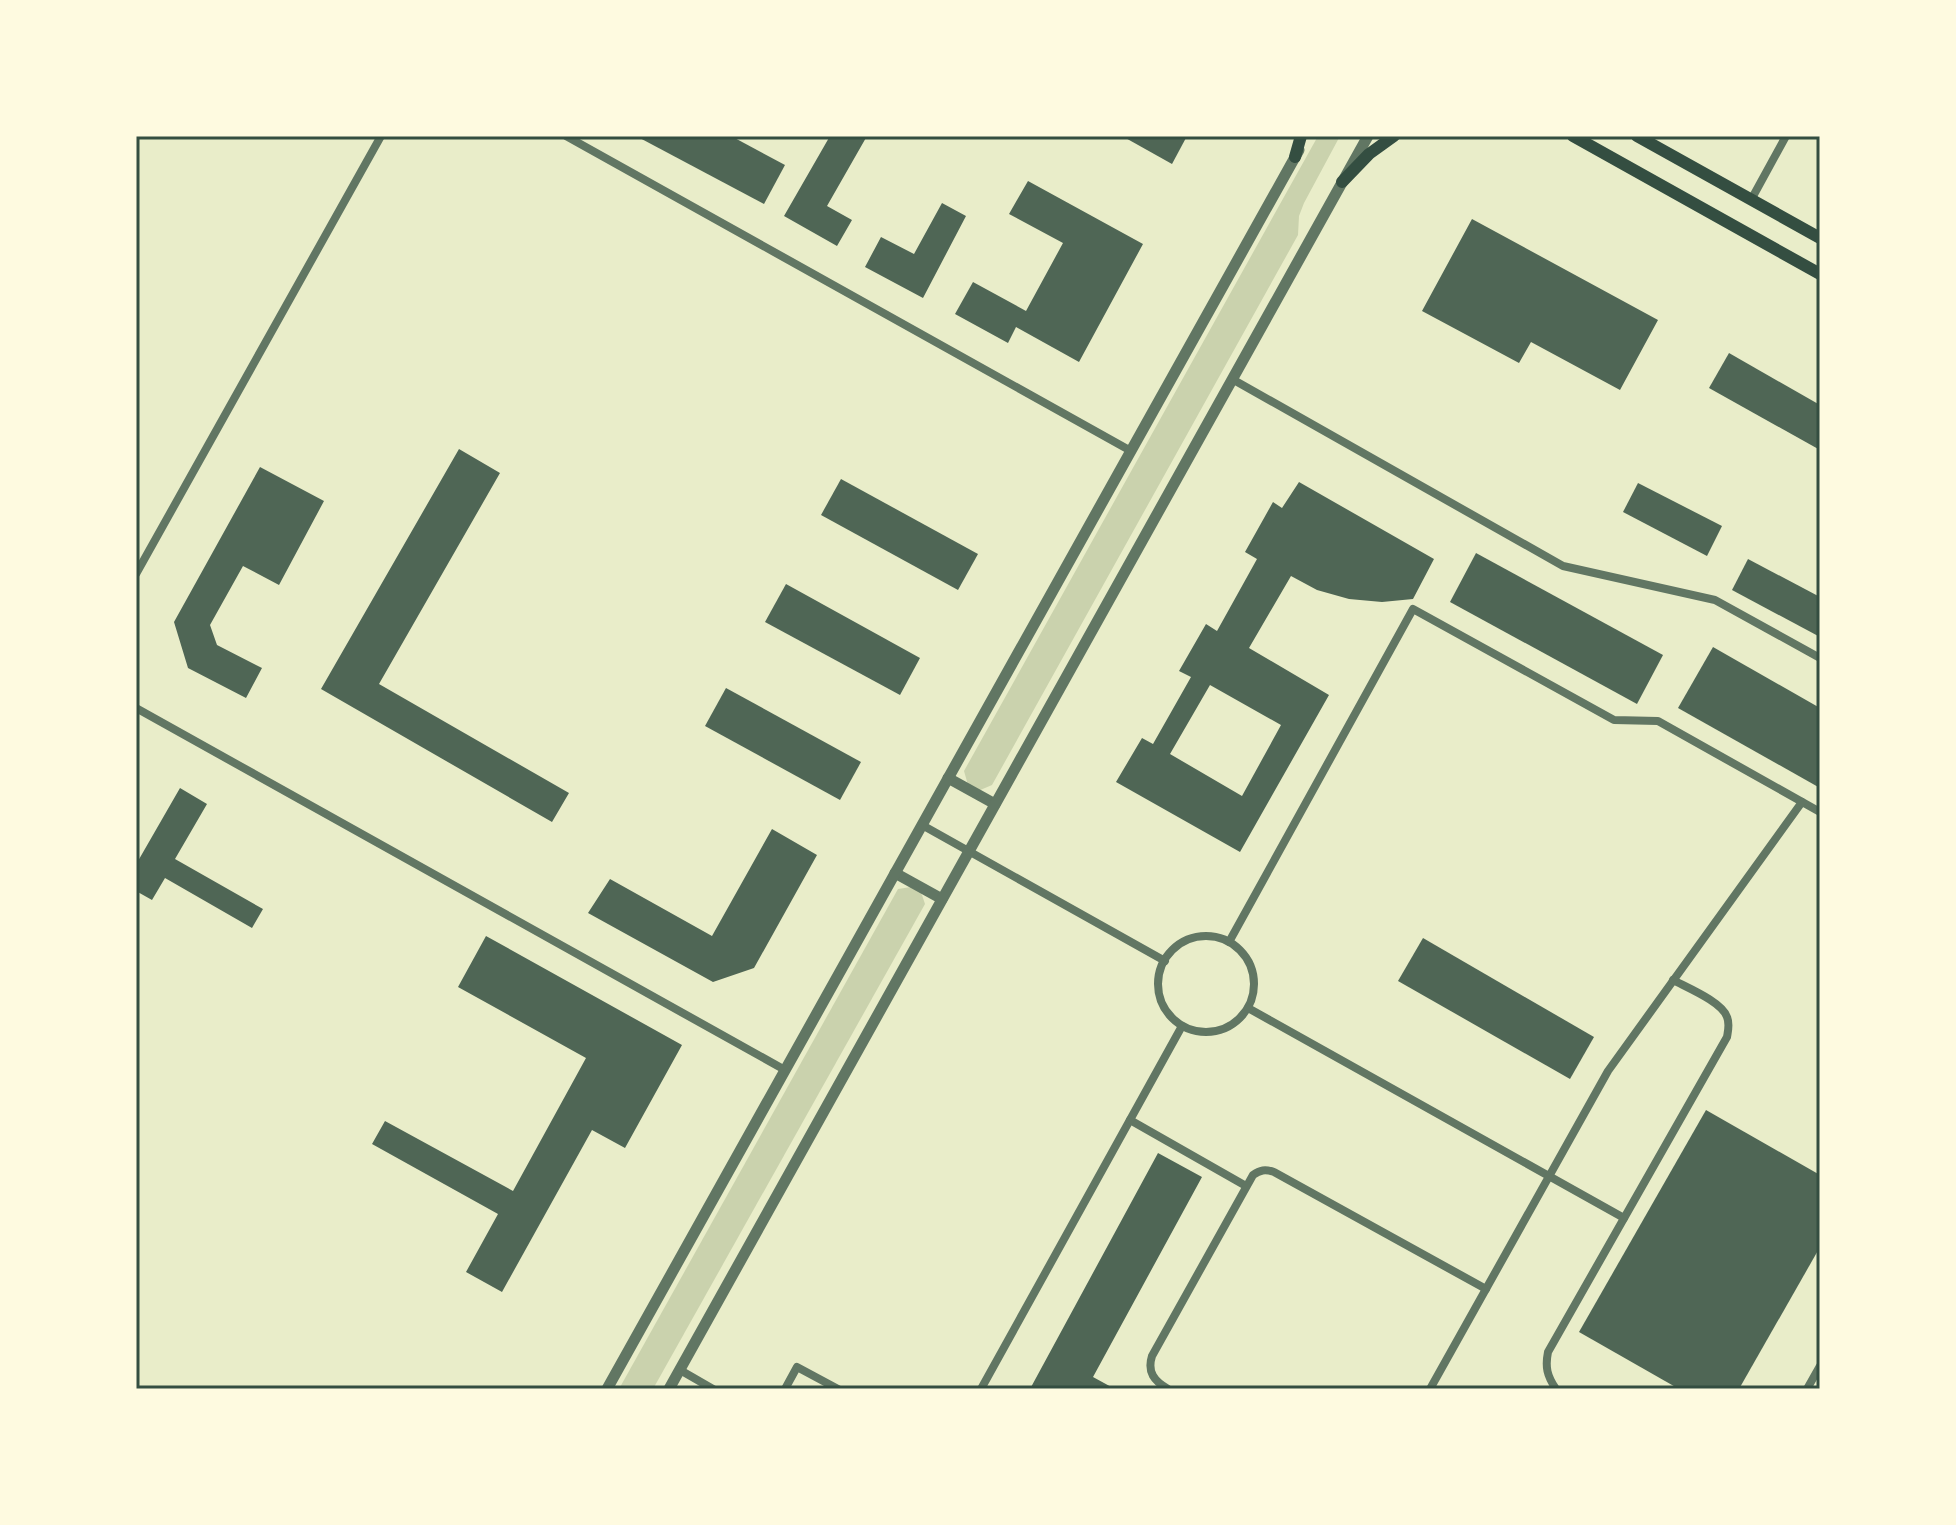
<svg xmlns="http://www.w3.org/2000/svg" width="1956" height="1525" viewBox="0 0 1956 1525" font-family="Arial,sans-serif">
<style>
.green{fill:#cad2ad}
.building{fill:#4f6655;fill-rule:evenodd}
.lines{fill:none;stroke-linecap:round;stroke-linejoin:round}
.minor{stroke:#617663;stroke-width:8}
.tertiary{stroke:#617663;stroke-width:11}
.secondary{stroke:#344e41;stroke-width:12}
.neatline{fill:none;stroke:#344e41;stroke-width:3}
</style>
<rect width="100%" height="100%" fill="#e9edc9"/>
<g class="green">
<path d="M1318,136h22l-36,67 -5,13 -1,19 -306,550 -14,6 -10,-6 -4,-14z"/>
<path d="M911,887l10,5 4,12 -272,485h-34l279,-500z"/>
</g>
<g class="building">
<path d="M636,136h95l54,29 -21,39z"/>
<path d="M830,136h37l-40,70 25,14 -15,26 -53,-30z"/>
<path d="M1122,136h65l-15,28z"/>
<path d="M1028,181l115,63 -64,118 -63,-35 -8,16 -53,-29 18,-32 53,29 37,-68 -54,-29z"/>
<path d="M942,203l24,13 -43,82 -58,-31 16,-30 33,17z"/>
<path d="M1472,219l186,101 -38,70 -89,-48 -12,21 -97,-52z"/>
<path d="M1729,353l91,52v45l-111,-62z"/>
<path d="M459,449l41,24 -121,211 190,109 -17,29 -231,-133z"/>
<path d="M260,467l64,34 -45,84 -36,-19 -33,59 7,20 45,23 -16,30 -58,-30 -14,-46z"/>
<path d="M841,479l137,75 -20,36 -137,-75z"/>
<path d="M1299,482l135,77 -21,40 -31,3 -33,-3 -32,-9 -26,-14 -42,72 80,47 -89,157 -124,-70 26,-44 11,6 38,-67 -12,-6 27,-47 11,7 40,-72 -12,-7 28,-50 9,6zM1210,685l71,40 -39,71 -72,-42z"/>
<path d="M1638,483l84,43 -15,30 -84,-44z"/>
<path d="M1476,553l187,102 -26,49 -187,-102z"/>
<path d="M1748,559l72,38v40l-88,-47z"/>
<path d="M786,584l134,74 -20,37 -135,-73z"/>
<path d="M1713,647l107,61v80l-142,-80z"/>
<path d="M726,688l135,74 -21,38 -135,-74z"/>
<path d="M180,788l27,16 -32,55 88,50 -11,19 -87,-50 -13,22 -16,-9v-31l2,1z"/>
<path d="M772,829l45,26 -63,113 -41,14 -125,-69 22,-34 102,57z"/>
<path d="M486,936l196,109 -57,103 -33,-18 -90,162 -36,-20 32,-58 -126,-70 13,-23 128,70 73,-133 -128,-71z"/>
<path d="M1423,938l171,99 -24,42 -172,-98z"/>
<path d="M1706,1110l114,65v72l-81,142h-60l-100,-57z"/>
<path d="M1158,1153l44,24 -109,200 22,12h-85z"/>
</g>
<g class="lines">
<g class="minor">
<path d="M566,136l565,315"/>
<path d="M1751,200l35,-64"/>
<path d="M1232,379l331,187 152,34 105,58"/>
<path d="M136,574l245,-438"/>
<path d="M136,708l649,362"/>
<path d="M922,825l243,136"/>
<circle cx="1206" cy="984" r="48"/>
<path d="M1229,942l184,-333 201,111 44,1 162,91"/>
<path d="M1248,1008l376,210"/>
<path d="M1130,1120l116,66"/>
<path d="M680,1370l33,19"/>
<path d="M785,1389l12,-22 41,22"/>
<path d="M981,1389l201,-363"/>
<path d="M1168,1389c-14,-8 -21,-17 -16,-33l101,-181c7,-5 12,-6 21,-3l212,117"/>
<path d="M1430,1389l178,-318 194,-269"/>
<path d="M1556,1389c-9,-13 -11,-22 -8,-37l179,-315c1,-6 3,-13 0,-20 -5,-15 -39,-29 -54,-37"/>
<path d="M1807,1389l13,-23"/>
</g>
<g class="tertiary">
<path d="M948,778l47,26"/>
<path d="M895,873l47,26"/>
<path d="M607,1389l692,-1239"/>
<path d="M669,1389l699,-1253"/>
</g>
<g class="secondary">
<path d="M1573,136l247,138"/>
<path d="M1637,136l183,102"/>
<path d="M1295,157l6,-21"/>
<path d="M1342,182l27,-28 25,-18"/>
</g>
</g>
<rect width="1956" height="1525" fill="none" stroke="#fefae0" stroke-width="276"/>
<rect x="138" y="138" width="1680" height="1249" class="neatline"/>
</svg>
